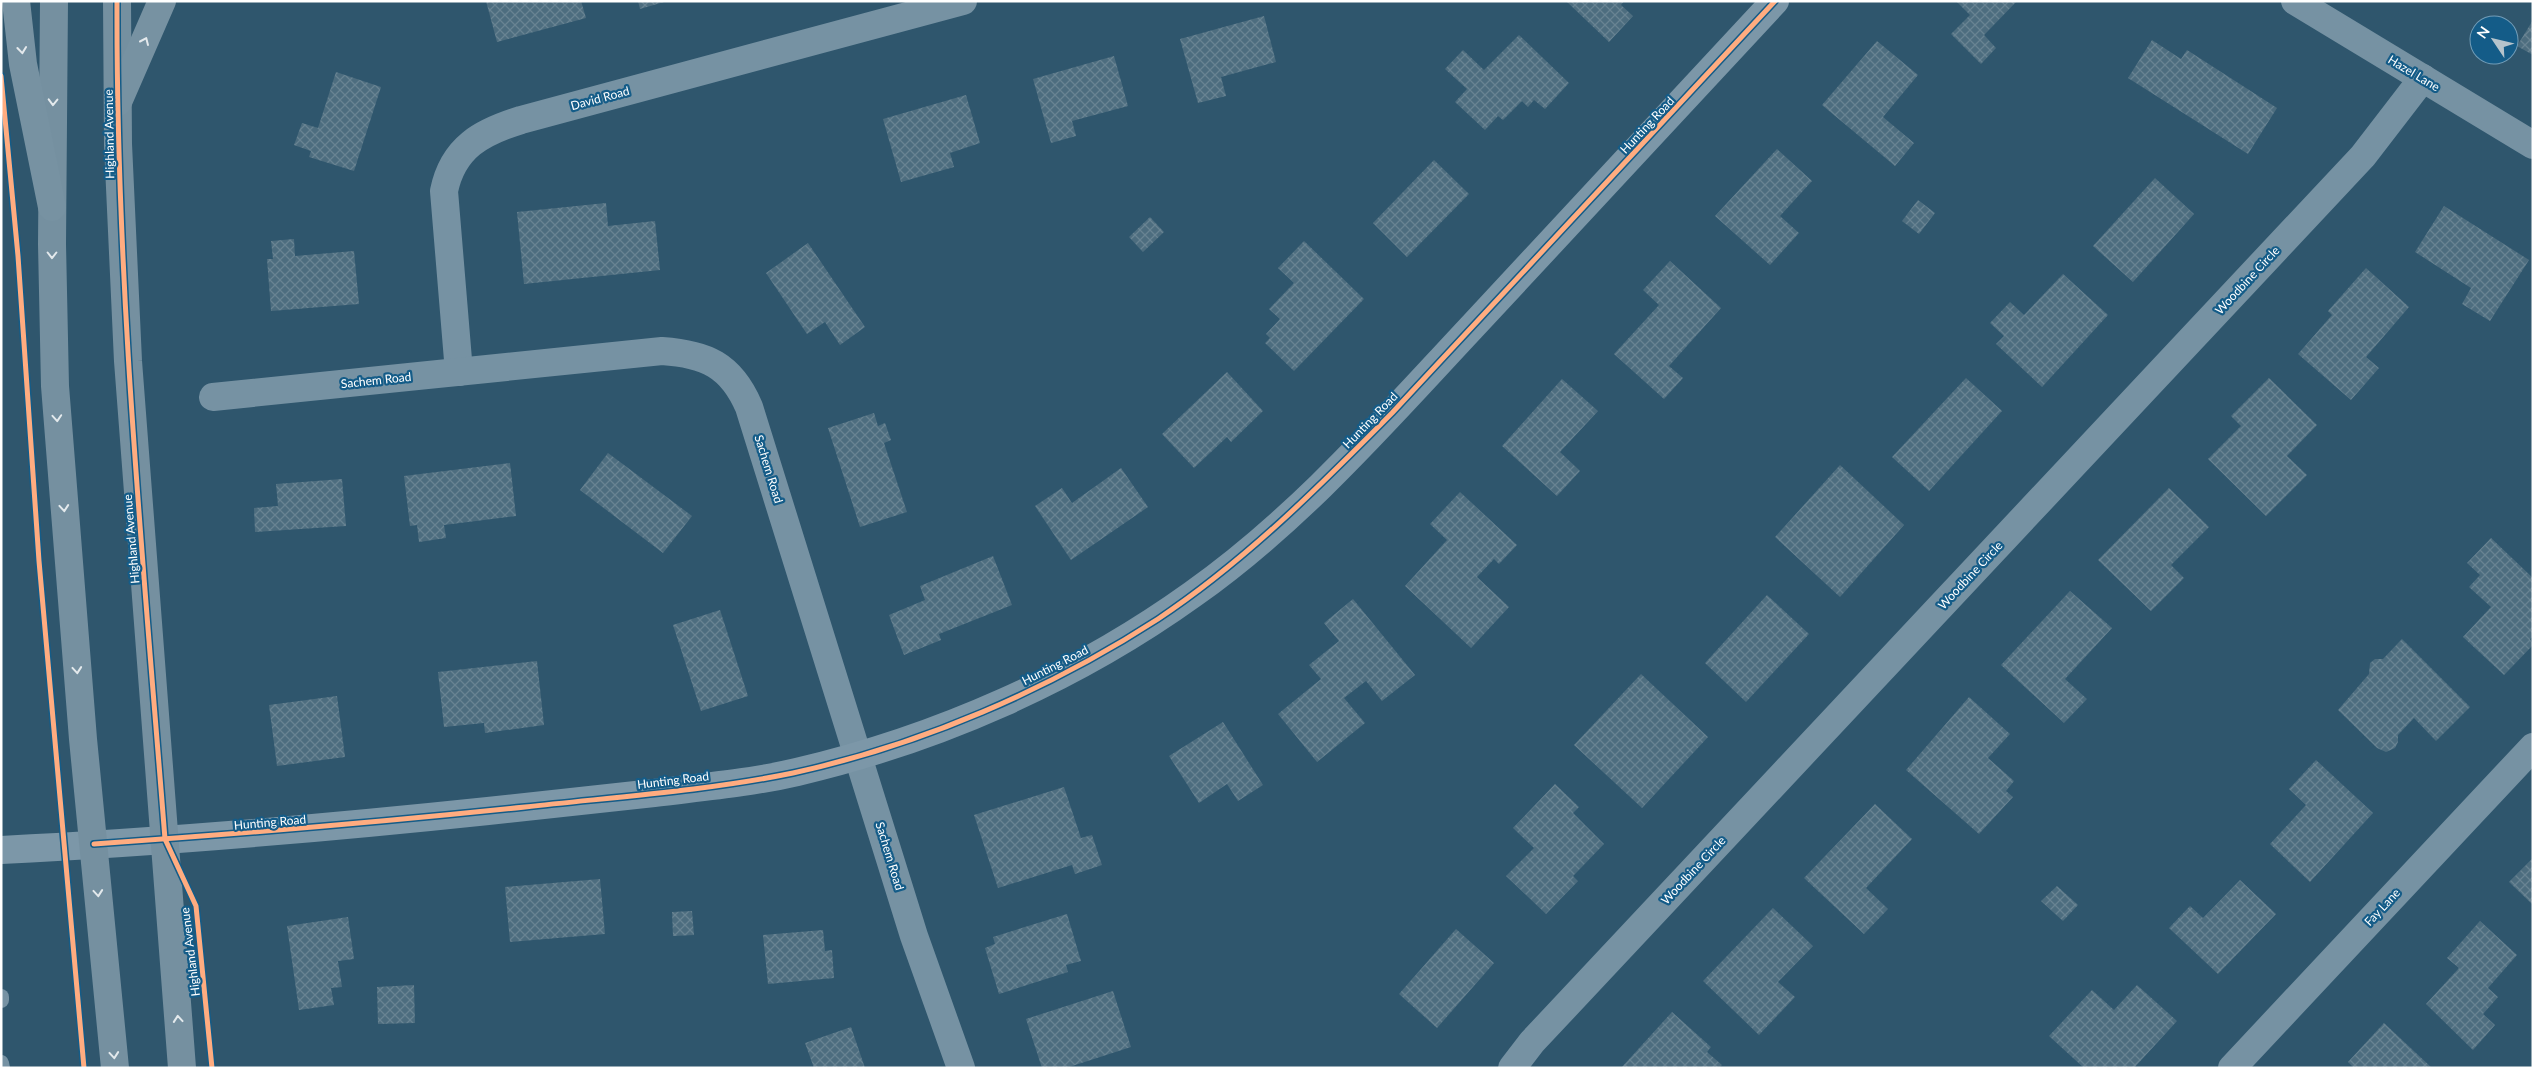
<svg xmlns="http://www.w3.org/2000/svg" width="2534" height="1069" viewBox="0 0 2534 1069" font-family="Lato,sans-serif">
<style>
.building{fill:url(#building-cross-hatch)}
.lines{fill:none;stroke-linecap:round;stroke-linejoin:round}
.lane{stroke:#7692a3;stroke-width:16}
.street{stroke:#7692a3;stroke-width:28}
.secondary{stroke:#7c97a8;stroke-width:28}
.primary{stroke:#7590a0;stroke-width:28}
.highway{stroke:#7792a2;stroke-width:28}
.cycleway-casing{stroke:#145c88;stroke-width:8}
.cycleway{stroke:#ffac80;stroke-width:5}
.oneway{stroke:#e4e9ec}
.oneway2{stroke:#e3e9ec}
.labels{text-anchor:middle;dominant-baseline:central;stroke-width:4.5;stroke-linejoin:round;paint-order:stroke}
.street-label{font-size:12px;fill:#fff;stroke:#145c88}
</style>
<defs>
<pattern id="building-cross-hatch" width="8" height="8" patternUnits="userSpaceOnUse" patternTransform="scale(1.25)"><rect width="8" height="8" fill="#4d6d7f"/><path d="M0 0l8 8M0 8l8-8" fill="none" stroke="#688392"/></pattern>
</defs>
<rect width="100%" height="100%" fill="#2f566d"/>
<g class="building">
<path d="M486,1h95l5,17 -89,24z"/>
<path d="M638,1h26v1l-24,7z"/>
<path d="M1566,1h58l-3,4 12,11 -24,26z"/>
<path d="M1956,1h61l-33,34 12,13 -15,16 -30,-30 19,-19z"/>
<path d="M1264,16l12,46 -55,15 5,19 -28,7 -18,-64z"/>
<path d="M2533,20v35l-16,-9z"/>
<path d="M1519,35l50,48 -24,26 -11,-9 -6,7 -6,-6 -19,19 -5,-4 -13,14 -30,-28 12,-13 -22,-20 18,-19 21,20z"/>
<path d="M2152,40l29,19 6,-9 90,58 -29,46 -120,-76z"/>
<path d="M1877,41l41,34 -35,42 31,26 -19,23 -73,-61z"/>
<path d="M1114,56l14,50 -56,15 4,15 -25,7 -18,-64z"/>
<path d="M336,72l45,15 -27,84 -45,-14 2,-6 -17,-6 8,-22 16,5z"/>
<path d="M966,95l14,48 -30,10 4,14 -53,15 -18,-63z"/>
<path d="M1777,149l35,32 -32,35 19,17 -29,32 -55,-49z"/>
<path d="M1434,160l35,34 -62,63 -34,-34z"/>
<path d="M2155,178l39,36 -61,68 -40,-36z"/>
<path d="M1918,200l17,13 -16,21 -17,-13z"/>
<path d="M606,203l2,23 47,-5 5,49 -136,14 -7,-72z"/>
<path d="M2444,206l85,54 -39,61 -28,-17 9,-16 -56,-36z"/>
<path d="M1150,217l14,15 -21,20 -14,-15z"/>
<path d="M294,239l1,17 59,-5 5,53 -88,7 -4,-52h6l-2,-18z"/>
<path d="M1304,241l60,58 -70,72 -29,-28 5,-5 -4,-4 14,-15 -11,-10 25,-26 -16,-15z"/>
<path d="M808,243l57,84 -25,18 -15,-23 -18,12 -41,-61z"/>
<path d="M1670,261l51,47 -52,58 14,12 -19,21 -50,-45 45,-49 -16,-15z"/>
<path d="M2366,268l43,39 -43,50 13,11 -28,32 -53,-46 34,-39 -4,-4z"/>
<path d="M2063,274l45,41 -66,72 -46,-43 8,-8 -14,-13 20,-21 14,13z"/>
<path d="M1227,372l36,39 -32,31 -4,-5 -33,31 -32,-34z"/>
<path d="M1966,378l36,33 -73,80 -37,-34z"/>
<path d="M2269,378l48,47 -30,31 20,19 -41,41 -58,-57 33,-33 -10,-10z"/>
<path d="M1562,379l36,32 -38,41 20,19 -23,25 -55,-50z"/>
<path d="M874,413l4,13 7,-3 6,17 -7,3 23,69 -47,15 -32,-99z"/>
<path d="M608,453l84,63 -29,37 -83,-63z"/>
<path d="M510,463l6,53 -72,9 2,13 -27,4 -2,-17 -7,1 -6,-50z"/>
<path d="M1840,465l64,60 -64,72 -65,-60z"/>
<path d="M1121,468l27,39 -77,53 -36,-54 27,-18 10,15z"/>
<path d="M342,479l4,47 -91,6 -1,-24 24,-2 -2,-22z"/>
<path d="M2169,488l40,39 -38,38 13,13 -33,33 -53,-51z"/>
<path d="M1460,492l57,53 -18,19 -5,-5 -17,18 32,30 -38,41 -66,-62 42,-46 -17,-16z"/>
<path d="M2491,538l42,40v58l-3,3 3,6 -29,30 -41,-38 28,-30 -22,-20 11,-12 -13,-12z"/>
<path d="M993,556l19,49 -73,29 2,6 -37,15 -15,-40 36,-15 -5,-14z"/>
<path d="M2070,591l42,37 -47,51 22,20 -23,24 -63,-58z"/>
<path d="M1767,595l42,39 -63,68 -41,-39z"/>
<path d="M1353,599l62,76 -33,26 -16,-20 -22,17 21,25 -48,39 -39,-48 43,-35 -12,-14 30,-24 -15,-18z"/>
<path d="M720,610l28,86 -47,15 -28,-86z"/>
<path d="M2402,639l68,68 -34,34 -22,-23 -16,17v7l-3,6 -9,4 -9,-4 -39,-38 31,-36 1,-11 5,-4h8z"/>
<path d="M537,661l7,64 -59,8 -1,-10 -40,4 -6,-55z"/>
<path d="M1641,674l67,63 -66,71 -68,-63z"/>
<path d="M337,696l8,61 -68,9 -8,-61z"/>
<path d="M1969,697l41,37 -22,24 26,23 -8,10 7,6 -34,37 -73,-64z"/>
<path d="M1223,722l40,63 -25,16 -11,-17 -28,19 -30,-47z"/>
<path d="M2316,760l57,53 -63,69 -40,-38 36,-39 -17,-16z"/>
<path d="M1555,784l24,23 -6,6 31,31 -31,32 5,5 -32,33 -40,-38 28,-28 -21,-20z"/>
<path d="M1064,787l17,51 11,-3 10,30 -27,9 -3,-9 -74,23 -24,-73z"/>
<path d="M1875,804l37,35 -46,49 22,21 -24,25 -60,-56z"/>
<path d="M2533,858v47l-24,-23z"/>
<path d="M600,879l5,55 -95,8 -5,-55z"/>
<path d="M2240,880l36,34 -58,60 -49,-46 21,-22 13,12z"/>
<path d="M2057,886l21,19 -15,16 -22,-20z"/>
<path d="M1773,908l40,38 -35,36 17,15 -36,38 -56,-54z"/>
<path d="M692,911l2,24 -21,1 -1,-24z"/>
<path d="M1067,914l14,47 -15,4 2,7 -69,22 -14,-46 10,-4 -2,-7z"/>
<path d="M348,917l6,42 -16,2 4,26 -11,1 3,17 -35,5 -12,-84z"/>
<path d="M2480,921l37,34 -29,33 10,9 -15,17 12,11 -22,25 -47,-46 33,-36 -12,-10z"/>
<path d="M1456,929l38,34 -57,65 -38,-34z"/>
<path d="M823,930l2,21 7,-1 2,28 -66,6 -5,-49z"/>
<path d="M414,985l1,38 -37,1 -1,-37z"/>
<path d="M2137,985l40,36 -43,47h-50l-35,-32 43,-46 22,20z"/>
<path d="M1113,991l18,56 -65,21h-24l-16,-49z"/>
<path d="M1672,1012l39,35 -4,5 15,13 -3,3h-98z"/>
<path d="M2384,1023l48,45h-78l-6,-6z"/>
<path d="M851,1027l14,41h-51l-9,-25z"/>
</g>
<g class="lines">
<g class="lane">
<path d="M1,997v3"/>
<path d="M1,1063l1,5"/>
</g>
<g class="street">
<path d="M2295,1l238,144"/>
<path d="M459,372l-15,-181c9,-44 38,-59 77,-71l442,-119"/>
<path d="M213,397l449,-46c44,3 69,14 87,56l165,529 47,132"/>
<path d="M1512,1068l20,-26 831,-886 60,-78"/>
<path d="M2232,1068l301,-321"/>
</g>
<path class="secondary" d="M1,850c163,-8 325,-22 487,-39 55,-6 110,-12 166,-18 48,-6 96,-10 143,-21 141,-33 279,-94 396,-178 105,-74 191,-173 278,-266 101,-109 203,-218 304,-327"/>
<g class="primary">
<path d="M54,1l-2,243 3,142 28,353 32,329"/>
<path d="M117,1l1,143 10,217 54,707"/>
</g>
<g class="highway">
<path d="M16,1l7,63 29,143"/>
<path d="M118,102l44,-101"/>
</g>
<g class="cycleway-casing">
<g id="cycleway">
<path d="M117,1c-1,281 26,559 48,838l31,67 16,162"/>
<path d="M1,76l17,180 21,305 45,507"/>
<path d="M94,844c144,-10 288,-22 431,-37 89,-10 180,-16 268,-34 128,-28 255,-83 365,-154 87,-58 161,-132 234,-206l383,-412"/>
</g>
</g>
<use href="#cycleway" class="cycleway"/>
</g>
<defs><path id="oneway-chevron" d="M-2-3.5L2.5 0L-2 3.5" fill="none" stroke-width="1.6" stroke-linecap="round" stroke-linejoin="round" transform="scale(1.25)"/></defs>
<g class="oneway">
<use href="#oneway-chevron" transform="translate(145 41) rotate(-66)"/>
<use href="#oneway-chevron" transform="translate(22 50) rotate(84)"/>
</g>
<g class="oneway2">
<use href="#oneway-chevron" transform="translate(53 102) rotate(91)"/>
<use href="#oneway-chevron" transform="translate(52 255) rotate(90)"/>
<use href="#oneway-chevron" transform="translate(57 418) rotate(86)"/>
<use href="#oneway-chevron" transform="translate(64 508) rotate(85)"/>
<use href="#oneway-chevron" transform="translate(77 670) rotate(85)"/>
<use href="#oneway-chevron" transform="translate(98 893) rotate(85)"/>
<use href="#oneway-chevron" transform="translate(178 1019) rotate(-95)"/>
<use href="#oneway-chevron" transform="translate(114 1055) rotate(85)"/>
</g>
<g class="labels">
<g class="street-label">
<text transform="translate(2414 73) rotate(31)">Hazel Lane</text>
<text transform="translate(600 98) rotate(-15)">David Road</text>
<text transform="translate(1647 125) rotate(-47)">Hunting Road</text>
<text transform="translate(109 134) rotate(-91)">Highland Avenue</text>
<text transform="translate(2247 280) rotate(-47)">Woodbine Circle</text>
<text transform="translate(376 380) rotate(-6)">Sachem Road</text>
<text transform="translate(1370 420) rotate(-46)">Hunting Road</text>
<text transform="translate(769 469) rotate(73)">Sachem Road</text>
<text transform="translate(131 539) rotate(-95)">Highland Avenue</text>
<text transform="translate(1970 575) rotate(-47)">Woodbine Circle</text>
<text transform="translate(1055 665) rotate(-27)">Hunting Road</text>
<text transform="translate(673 780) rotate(-7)">Hunting Road</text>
<text transform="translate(270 822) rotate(-5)">Hunting Road</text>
<text transform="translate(890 856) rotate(73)">Sachem Road</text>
<text transform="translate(1693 870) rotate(-47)">Woodbine Circle</text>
<text transform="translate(2382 907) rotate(-47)">Fay Lane</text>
<text transform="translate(190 952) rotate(-97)">Highland Avenue</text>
</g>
</g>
<rect width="2534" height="1069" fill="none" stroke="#ffffff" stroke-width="5"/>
<g transform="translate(2494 40) rotate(305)"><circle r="24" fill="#145c88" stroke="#729db8"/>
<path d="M0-4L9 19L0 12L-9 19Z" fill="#b6c4cc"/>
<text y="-8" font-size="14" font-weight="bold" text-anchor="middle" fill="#ffffff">N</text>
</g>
</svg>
